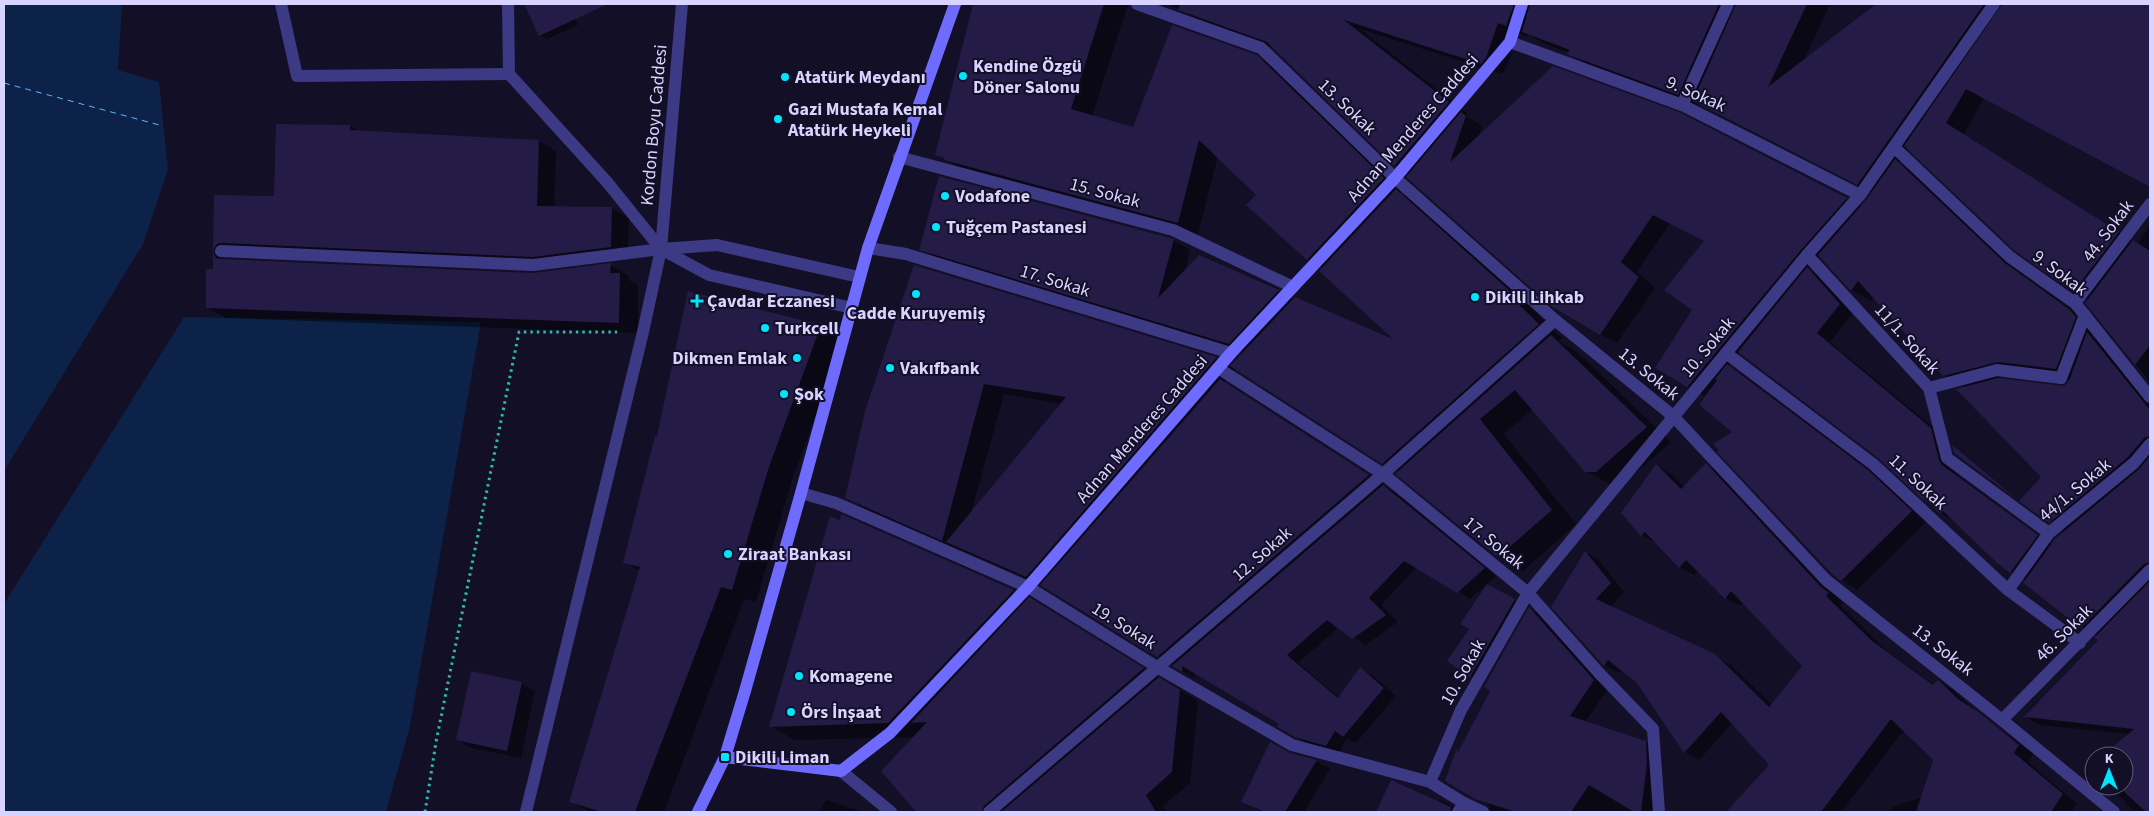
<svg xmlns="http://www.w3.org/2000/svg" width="2154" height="816" viewBox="0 0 2154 816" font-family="'Source Sans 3',sans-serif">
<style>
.water{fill:#0c2248}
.shadow{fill:#0007;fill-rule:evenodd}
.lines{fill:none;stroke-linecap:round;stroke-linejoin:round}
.ferry{stroke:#62b6ff;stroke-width:1;stroke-dasharray:6 5;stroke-linecap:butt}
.building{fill:#241b47}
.path{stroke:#2fb8b0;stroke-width:3;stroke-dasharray:2.5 4;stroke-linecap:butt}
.lane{stroke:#3d3a85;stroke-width:12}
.street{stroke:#3d3a85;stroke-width:12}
.secondary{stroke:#6f6bff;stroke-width:12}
.poi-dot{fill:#00e5ff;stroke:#130f26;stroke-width:2}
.labels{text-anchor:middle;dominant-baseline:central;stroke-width:4;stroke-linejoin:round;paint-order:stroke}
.poi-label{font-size:18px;font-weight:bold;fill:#d9d4ff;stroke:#130f26;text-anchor:start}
.street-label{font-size:18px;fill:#d9d4ff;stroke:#130f26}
</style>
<rect width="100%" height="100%" fill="#130f26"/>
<g class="water">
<path d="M4,4h118l-4,66 41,12 9,88 -25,74 -139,227z"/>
<path d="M184,317l297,5 -71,404 -24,86h-382v-208z"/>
</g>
<g class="shadow">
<path d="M526,4h42l10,21 -31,14 -7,-4z"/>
<path d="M975,4h153l-36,112 42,12 122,-72 21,12 126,122 -3,3 19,12 114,100 -2,3 31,30 -4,3 18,10 95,91 -50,43h-10l-25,-14 -53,-62 -29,25 72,90 -53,47 -25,-15 -99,-84 -163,-104 -12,14 159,102 -1,1 14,8 100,83 -26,23 -53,-32 -36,38 17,17 -33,23 -26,-18 -41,36 42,35 21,-29 12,7 23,20 -40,47 -9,-5 -8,14 -30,-8 -30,-17 1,-4 -85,-51 -1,6 -148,-91 -180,-78 -19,-11 68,-231 301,91 15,9 14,-15 -307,-93 -17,-10 252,-9 17,10 -5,22 14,-16 80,35 15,9 104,43 -75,-75 -16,-9 -50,-64 -39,-39 -20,78 -233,-63 -29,-17zM1004,394l58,10 -91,109z"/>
<path d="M1168,4h571l2,3 2,-3h87l-27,58 76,-58h271v183l-166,-89 -21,37 174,109 13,-19v157l-63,-79 2,-3 -73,-50 -107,-102 -11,15 17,9 110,104 64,46 6,7 -3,7 10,5 48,61v410h-16l-23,-26h13v-30h-20l25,-22 -89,-9 -14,-8 74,-77 -2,-4 -16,-9 -57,-44 1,-2 -29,-19 -43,-41 -13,-8 -62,-56 -139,-105 -11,14 14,9 141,106 43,40 -70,69 -15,-10 -10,-7 -98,-141 -23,-41 -1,-2 -6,7 -48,-28 38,-58 11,-69 -35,-18 -33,49 18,16 -38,55 -17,-9 -189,-160 -16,-9 -121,-117 -74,-27zM1360,29l142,45 4,-5 12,-36 9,4 1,-3 15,9 26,10 19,12 110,40 1,-1 174,89 -11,14 -16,-8 -368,-61 4,-12 -16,-10 2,-2zM1820,256l32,34 19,11 3,-4 70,78 22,13 77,89 6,45 17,9 -14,14 -96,-71 -3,-5 -8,-32 -115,-95 24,-30 -33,-35 -12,-7zM2018,373l53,6 -7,8 -70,-8z"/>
<path d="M277,125l73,1 10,6 179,9 17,10 -2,56 58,1 17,10 -1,38 -77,10 -317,-13 -3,5 -17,-9 2,-53 59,2z"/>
<path d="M214,254l12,7 307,13 77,-9 19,11v4l9,5v48l-412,-15 -18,-10 6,-37z"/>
<path d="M689,292l132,34 23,13 -52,141 -36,122 -12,-3 -80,213h-75l-19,-11 70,-230 -16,-9 34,-124z"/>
<path d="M1706,465l15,8 122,129 -3,3 47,46 47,34 4,-4 14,8 21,20 60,45 -5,8 49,42 -6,8h-182l4,-5 29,-10 12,-38 -30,-29 -63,82h-113l43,-47 -39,-42 -33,37 -14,-8 -47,-70 -16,-13 -3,4 -14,-8 -52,-58 32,-55 14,8 25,32 -14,15 120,57 42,41 32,-39 -60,-64 -4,4 -14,-8 -28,-27 -4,4 -14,-8 -24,-24 -15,-8 16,-69 14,8 13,13z"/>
<path d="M842,516l172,75 34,19 150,91 -8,82 -27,23 4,6h-250l-34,-41 32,-34 -120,3 -25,-14z"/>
<path d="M1488,585l37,22 -43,76 -33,-22 21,-33z"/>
<path d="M1530,609l14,8 64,72 -23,33 60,20 15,8 -4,62h-164l-4,-8 -42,-23z"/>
<path d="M521,683l14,8 -14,67 -50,-10 -14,-8z"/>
<path d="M1289,754l27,7 14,8 -26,43h-41l-20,-10z"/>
<path d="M2094,764v17l-11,-7z"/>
<path d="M1440,799l22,13h-75l51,-9z"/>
<path d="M826,800l38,12h-44z"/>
</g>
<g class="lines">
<path class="ferry" d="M4,83l159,43"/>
</g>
<g class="building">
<path d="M524,4h84l-69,32z"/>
<path d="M973,4h131l-33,105 62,18 39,-102 85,30 127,123 -77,82 -61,-55 10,-10 -57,-55 -21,83 -234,-63v-2l-9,-3z"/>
<path d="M1180,4h334l-8,22 -8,-3 -12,35 -5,6 -137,-44 105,82 -55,64 -127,-124 -89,-32z"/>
<path d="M1530,4h189l-41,91 -112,-41 4,-4 -48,-18z"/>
<path d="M1736,4h71l-39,83 108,-83h108l-127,181 -164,-84z"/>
<path d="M2002,4h148v183l-184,-98 -20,34 173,109 -46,60 -58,-41 -111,-105z"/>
<path d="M1553,66l126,46 168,86 -46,52 -114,137 -32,-19 37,-58 -28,-20 40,-49 -51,-26 -32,47 18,15 -39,58 -49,-29 -145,-129 55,-65 5,4 -16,46z"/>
<path d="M276,124l74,1v5l189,10 -2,66 75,1 -1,40 -78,10 -312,-14 -4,1 -4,6 1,-55 60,1z"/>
<path d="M1895,159l110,104 64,46 7,8 -20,52 -58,-7 -55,14 -85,-95 -7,10 -33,-36 48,-55z"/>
<path d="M939,176l235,63 -16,59 41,-43 80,35 -50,54 -310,-94z"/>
<path d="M1396,189l114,102 -2,3 31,30 -157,140 -152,-98 65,-69 98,42 -74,-68z"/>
<path d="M2133,240l17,11v94l-15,20 -50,-62z"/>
<path d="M213,252l3,6 5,1 312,14 78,-10 -1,10h10l-1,50 -413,-15v-39h7z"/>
<path d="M914,265l303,92 -191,220 -80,-35 120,-145 -82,-13 -42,157 -97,-43 20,-87z"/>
<path d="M1807,267l33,37 -23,29 114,95 8,32 3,5 96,70 -28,38 -13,-10 -54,-52 -3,3 -15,-15 -2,1 -45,-42 -140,-106z"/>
<path d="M688,291l133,34 -52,142 -37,123 -11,-3 -86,225h-33l-33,-10 71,-235 -17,-4 32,-127h2z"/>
<path d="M2087,332l63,78v26l-6,2 -16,19 -79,66 -30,-22 22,-24 -85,-88 42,-11 66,8 5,-5z"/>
<path d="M1551,335l96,92 -51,45h-11l-70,-82 -35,29 72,91 -54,47 -103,-83z"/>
<path d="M1727,364l141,106 44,41 -71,70 -9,-7 -115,-122 2,-2 -6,-6 19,-12 -33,-27 18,-25 -2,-1z"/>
<path d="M1220,379l149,96 -212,182 -117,-72z"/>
<path d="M1952,445l66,55 -64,-47z"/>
<path d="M2150,456v106l-6,2 -63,64 -58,-45 32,-44 84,-70z"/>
<path d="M1706,463l114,123 9,7 -3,3 46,45 61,44 5,-5 20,19 23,15 38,31 -5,8 49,41 -12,18h-135l17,-52 -42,-41 -70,93h-95l43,-47 -48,-53 -37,41 -47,-70 -29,-23 -4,6 -53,-59 34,-56 26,32 -15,16 119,55 54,53 33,-41 -71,-75 -6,8 -39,-39 -7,8 -34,-36 -4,4 -20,-23 35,-49 25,25z"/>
<path d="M1383,485l102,83 -28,25 -53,-32 -35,37 17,17 -34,24 -25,-19 -40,35 51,43 22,-31 24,21 -41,49 -8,-6 -9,15 -31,-9 -18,-10 2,-3 -97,-58v6l-10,-6z"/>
<path d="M841,514l173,76 -126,133 -119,4 61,-211 10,4z"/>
<path d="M2150,581v231h-4l-28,-26h6v-30h-22l32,-27 -110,-12 74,-77 -4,-2z"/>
<path d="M1487,584l28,15 -45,78 -23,-16 22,-32 -9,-5z"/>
<path d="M1029,597l115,71 -160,138 -3,6h-65l-35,-41 46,-49 -16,1z"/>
<path d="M1529,607l65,73 -24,36 76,25 1,22 -6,49h-7l-45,-27 -18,27h-55l-41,-13 -30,-18 11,-31 2,2 32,-61 -6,-4z"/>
<path d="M471,671l51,11 -15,69 -51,-11z"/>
<path d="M1159,677l21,13 -8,82 -26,23 10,17h-155z"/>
<path d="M1270,742l20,11 27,7 -32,52h-20l-24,-10z"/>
<path d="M1391,780l60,27 -1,5h-74z"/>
</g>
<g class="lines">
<path class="path" d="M425,812l11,-70 83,-410h98"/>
<g class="lane">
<path d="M281,4l16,72 212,-2"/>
<path d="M508,4l1,70 98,108"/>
<path d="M221,251l312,14 128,-16"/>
</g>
<g class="street">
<path d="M1137,4l124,44 134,130 160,142 118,96 153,164 176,140 112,92"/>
<path d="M1510,42l172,63 178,90"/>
<path d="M1682,105l46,-101"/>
<path d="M1894,147l116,110 65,46 75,94"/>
<path d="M899,157l274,73 120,57"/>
<path d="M607,182l54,67"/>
<path d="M868,248l38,6 325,99"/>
<path d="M1807,255l122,133 18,70 102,75"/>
<path d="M2075,303l75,-99"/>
<path d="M852,308l-143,-33 -48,-26 56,-4 142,32"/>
<path d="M1726,353l147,111 135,126 72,53"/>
<path d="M1218,368l165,106 145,119 72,81 53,55 6,83"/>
<path d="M1929,388l68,-18 64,8 24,-63"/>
<path d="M801,493l35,10 192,84 129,80 135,78 138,37"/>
<path d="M2008,590l41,-57 85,-70 16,-19"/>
<path d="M2002,720l148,-150"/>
<path d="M841,771l50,41"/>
<path d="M1464,803l19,9"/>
<path d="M526,812l117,-480 18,-83 21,-245"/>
<path d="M989,812l394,-338 172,-154"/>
<path d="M1458,812l6,-9 -34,-21 31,-72 67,-117 279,-338 53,-60 134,-191"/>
</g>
<g class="secondary">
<path d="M725,757l116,14 49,-38 138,-146 203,-234 164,-175 115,-136 12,-38"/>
<path d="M698,812l27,-55 20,-66 56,-198 67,-245 87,-244"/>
</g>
</g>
<g class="poi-dot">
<circle cx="963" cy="76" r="5"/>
<circle cx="785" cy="77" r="5"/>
<circle cx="778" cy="119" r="5"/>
<circle cx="945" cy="196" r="5"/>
<circle cx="936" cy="227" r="5"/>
<circle cx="916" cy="294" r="5"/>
<circle cx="1475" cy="297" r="5"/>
<path d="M694.5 293.5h5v5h5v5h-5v5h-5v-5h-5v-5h5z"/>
<circle cx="765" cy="328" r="5"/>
<circle cx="797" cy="358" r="5"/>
<circle cx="890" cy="368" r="5"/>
<circle cx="784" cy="394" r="5"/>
<circle cx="728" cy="554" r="5"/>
<circle cx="799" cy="676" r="5"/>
<circle cx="791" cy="712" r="5"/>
<rect x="720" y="752" width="10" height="10" rx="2.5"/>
</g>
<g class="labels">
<g class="poi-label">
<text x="973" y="66">Kendine Özgü<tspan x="973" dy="21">Döner Salonu</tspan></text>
<text x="795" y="77">Atatürk Meydanı</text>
<text x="788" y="109">Gazi Mustafa Kemal<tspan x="788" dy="21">Atatürk Heykeli</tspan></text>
<text x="955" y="196">Vodafone</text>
<text x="946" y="227">Tuğçem Pastanesi</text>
<text x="1485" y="297">Dikili Lihkab</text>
<text x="707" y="301">Çavdar Eczanesi</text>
<text x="916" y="313" text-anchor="middle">Cadde Kuruyemiş</text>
<text x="775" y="328">Turkcell</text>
<text x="787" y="358" text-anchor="end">Dikmen Emlak</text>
<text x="900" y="368">Vakıfbank</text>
<text x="794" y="394">Şok</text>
<text x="738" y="554">Ziraat Bankası</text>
<text x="809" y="676">Komagene</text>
<text x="801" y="712">Örs İnşaat</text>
<text x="735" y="757">Dikili Liman</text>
</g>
<g class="street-label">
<text transform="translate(1696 94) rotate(24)">9. Sokak</text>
<text transform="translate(1347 107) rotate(44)">13. Sokak</text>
<text transform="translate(654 125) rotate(-85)">Kordon Boyu Caddesi</text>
<text transform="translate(1413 128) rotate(-49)">Adnan Menderes Caddesi</text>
<text transform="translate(1105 193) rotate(15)">15. Sokak</text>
<text transform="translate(2108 231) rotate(-53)">44. Sokak</text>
<text transform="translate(2060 273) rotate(37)">9. Sokak</text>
<text transform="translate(1055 281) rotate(17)">17. Sokak</text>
<text transform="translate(1907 339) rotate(48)">11/1. Sokak</text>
<text transform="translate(1708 347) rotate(-50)">10. Sokak</text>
<text transform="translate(1649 374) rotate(39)">13. Sokak</text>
<text transform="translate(1142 429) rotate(-49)">Adnan Menderes Caddesi</text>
<text transform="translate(1918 482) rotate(43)">11. Sokak</text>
<text transform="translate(2075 490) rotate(-40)">44/1. Sokak</text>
<text transform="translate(1494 543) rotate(39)">17. Sokak</text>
<text transform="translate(1262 554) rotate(-41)">12. Sokak</text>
<text transform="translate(1124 626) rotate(32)">19. Sokak</text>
<text transform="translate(2064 633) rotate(-45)">46. Sokak</text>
<text transform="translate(1943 650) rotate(38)">13. Sokak</text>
<text transform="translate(1463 672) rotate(-61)">10. Sokak</text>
</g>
</g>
<rect width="2154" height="816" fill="none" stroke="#d9d4ff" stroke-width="10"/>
<g transform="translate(2109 771)"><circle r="24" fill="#130f26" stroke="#625e7d"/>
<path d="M0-4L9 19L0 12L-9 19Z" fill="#00e5ff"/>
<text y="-8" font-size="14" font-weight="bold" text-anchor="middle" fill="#d9d4ff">K</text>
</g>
</svg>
